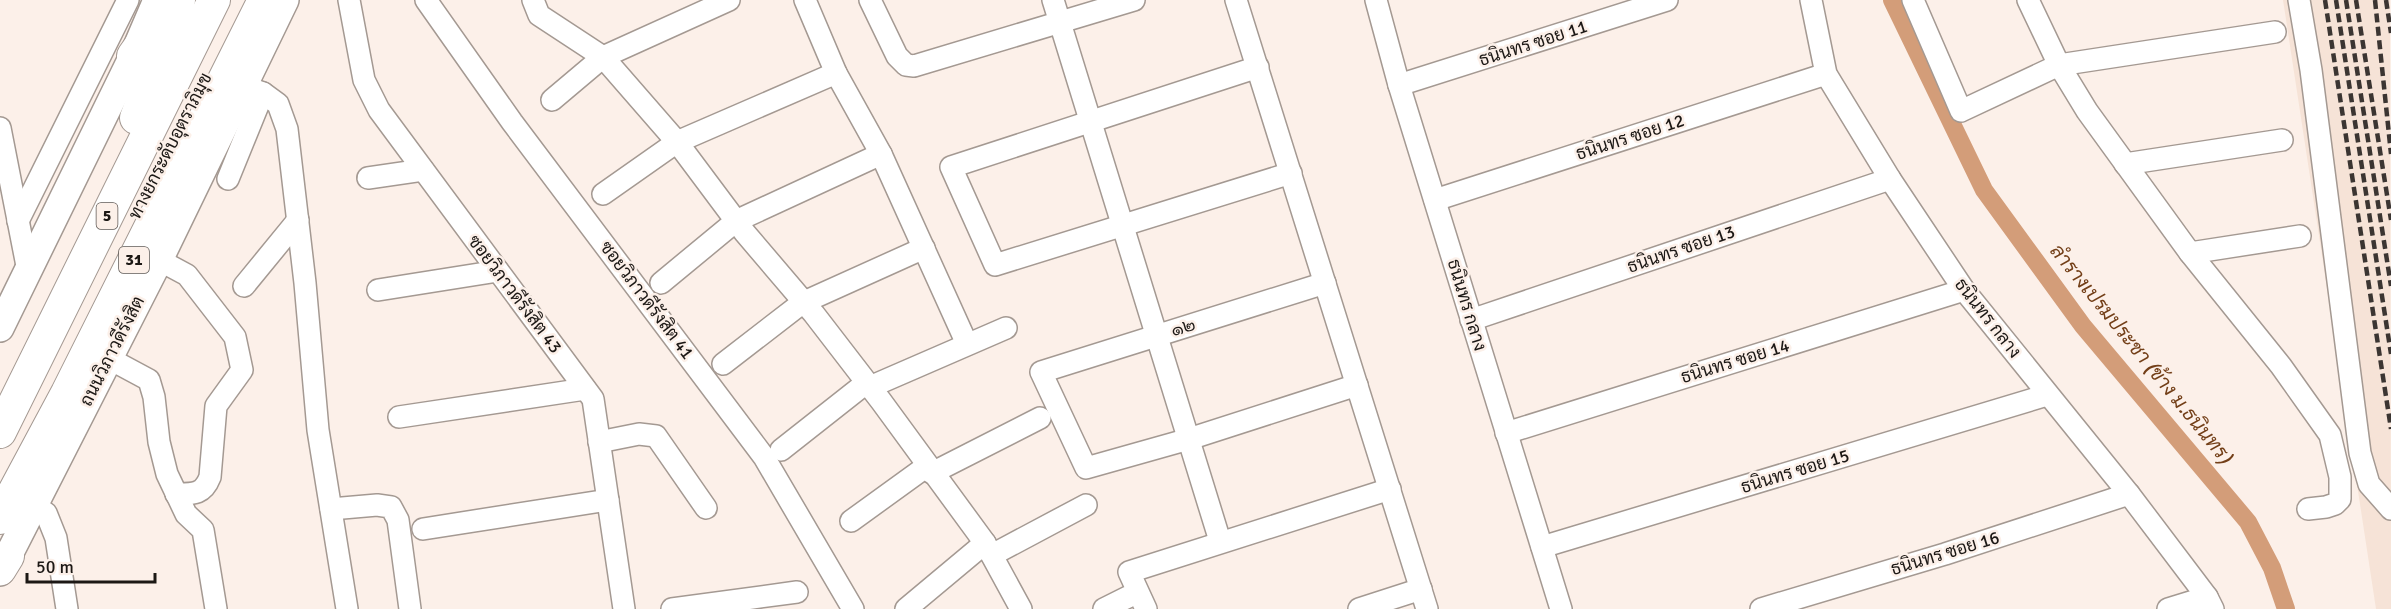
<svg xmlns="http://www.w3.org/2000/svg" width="2391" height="609" viewBox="0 0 2391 609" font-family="Signika,Sarabun,sans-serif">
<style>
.built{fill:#f6e3d7}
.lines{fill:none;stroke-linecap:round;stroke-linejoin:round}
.canal{stroke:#d39d79;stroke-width:18}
.minor-casing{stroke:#a49992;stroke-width:24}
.major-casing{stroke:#a49992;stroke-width:30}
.highway-casing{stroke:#a49992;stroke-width:34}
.minor{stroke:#fff;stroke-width:21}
.major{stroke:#fff;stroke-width:27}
.highway{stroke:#fff;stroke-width:32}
.rail{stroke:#3b3532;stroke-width:4.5;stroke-dasharray:9 4.5;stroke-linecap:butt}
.labels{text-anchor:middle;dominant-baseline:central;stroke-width:5;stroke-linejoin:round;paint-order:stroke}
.shield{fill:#fcf0e9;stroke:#5f5955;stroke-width:1.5}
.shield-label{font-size:16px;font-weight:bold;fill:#1c1815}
.street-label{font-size:18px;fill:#1c1815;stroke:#fcf0e9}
.water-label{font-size:20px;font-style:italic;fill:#733f18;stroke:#fcf0e9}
</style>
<rect width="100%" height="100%" fill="#fcf0e9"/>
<path class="built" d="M2283,0h107l1,609h-15z"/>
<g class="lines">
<path class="canal" d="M1892,0l92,190 99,136 165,196 24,46 14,41"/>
<g class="minor-casing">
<g id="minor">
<path d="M349,0l15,80 15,30 214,289 31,210"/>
<path d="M426,0l86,122 252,335 89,152"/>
<path d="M533,0l6,15 64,42 74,85 68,91 69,81 67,87 104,142 36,66"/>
<path d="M805,0l31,73 45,81 86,190"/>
<path d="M870,0l27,56 9,9 8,1 220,-66"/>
<path d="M1053,0l167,541"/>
<path d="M1236,0l191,609"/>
<path d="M1376,0l23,85 162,524"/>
<path d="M1811,0l15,74 64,105 74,111 165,204 78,103 6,12"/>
<path d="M1913,0l48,111 98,-46 216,-33"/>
<path d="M2028,0l31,65 28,46 103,142 91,113 49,69 10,42v22l-5,5 -9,3 -18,2"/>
<path d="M2299,0l12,70 49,383 9,31 22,25"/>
<path d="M1258,67l-307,100 44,98 296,-92"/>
<path d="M1399,85l268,-85"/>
<path d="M244,86l19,7 15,11 9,25 18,154 13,147 29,179"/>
<path d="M552,100l51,-43 126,-57"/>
<path d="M0,128l28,143"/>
<path d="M2125,164l157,-24"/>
<path d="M368,178l55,-8"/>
<path d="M228,179l35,-86"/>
<path d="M603,194l74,-52 159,-69"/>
<path d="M1435,200l391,-126"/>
<path d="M18,221l110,-221"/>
<path d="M2190,253l110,-17"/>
<path d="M159,260l28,15 48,62 7,33 -26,36 -6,71c-7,18 -17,17 -34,17"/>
<path d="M661,283l75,-62 145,-67"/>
<path d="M1325,283l-284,89 45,96 103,-29 168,-54"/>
<path d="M244,286l54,-66"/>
<path d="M378,290l120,-19"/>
<path d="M1471,320l419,-141"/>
<path d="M108,358l41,22 5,17 5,45 8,32 19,40 17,16 13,79"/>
<path d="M723,364l79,-61 122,-55"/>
<path d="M870,387l136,-59"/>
<path d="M399,417l186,-28"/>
<path d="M1506,433l458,-143"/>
<path d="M599,442l40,-8 17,2 50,72"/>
<path d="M781,450l85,-67"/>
<path d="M932,473l108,-55"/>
<path d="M33,506l13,7 10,25 11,71"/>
<path d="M331,509l46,-4 14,2 7,13 12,89"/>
<path d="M851,521l76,-55"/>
<path d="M423,529l185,-29"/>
<path d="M1542,547l505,-152"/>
<path d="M992,555l94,-50"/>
<path d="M672,609l125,-17"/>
<path d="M906,609l79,-66"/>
<path d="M1104,609l24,-12"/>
<path d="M1146,609l-17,-37 261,-83"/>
<path d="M1359,609l62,-20"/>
<path d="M1761,609l184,-55 184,-60"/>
<path d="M2168,609l39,-12"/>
</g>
</g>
<g class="major-casing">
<g id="major">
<path d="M0,328l133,-272 24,-56"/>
<path d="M0,572l159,-312 126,-260"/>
</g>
</g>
<g class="highway-casing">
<g id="highway">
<path d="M133,56l29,-41"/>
<path d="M136,118l43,-118"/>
<path d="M0,432l214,-432"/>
<path d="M0,518l67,-125 197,-393"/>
<path d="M0,569l8,-13"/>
</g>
</g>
<use href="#minor" class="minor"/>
<use href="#major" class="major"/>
<use href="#highway" class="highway"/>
<g class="rail">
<path d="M2325,0l66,429"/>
<path d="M2336,0l55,354"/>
<path d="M2346,0l45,286"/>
<path d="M2356,0l35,220"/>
<path d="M2375,0l16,154"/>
<path d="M2386,0l5,33"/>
</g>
</g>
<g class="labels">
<g class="shield">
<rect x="96.5" y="203" width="21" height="26" rx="4.5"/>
<rect x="119" y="247" width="30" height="26" rx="4.5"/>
</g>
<g class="shield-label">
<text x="107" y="216">5</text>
<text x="134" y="260">31</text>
</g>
<g class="street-label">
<text transform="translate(1533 43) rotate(-18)">ธนินทร ซอย 11</text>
<text transform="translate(1630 137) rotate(-18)">ธนินทร ซอย 12</text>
<text transform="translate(170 146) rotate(-63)">ทางยกระดับอุตราภิมุข</text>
<text transform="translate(1681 249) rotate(-19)">ธนินทร ซอย 13</text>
<text transform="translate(515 294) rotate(53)">ซอยวิภาวดีรังสิต 43</text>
<text transform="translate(647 300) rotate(53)">ซอยวิภาวดีรังสิต 41</text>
<text transform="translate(1467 305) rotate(73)">ธนินทร กลาง</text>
<text transform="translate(1988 318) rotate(52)">ธนินทร กลาง</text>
<text transform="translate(1183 327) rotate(-17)">๑๒</text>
<text transform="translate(112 351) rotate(-63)">ถนนวิภาวดีรังสิต</text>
<text transform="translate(1735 361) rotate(-17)">ธนินทร ซอย 14</text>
<text transform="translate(1795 471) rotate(-17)">ธนินทร ซอย 15</text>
<text transform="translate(1945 553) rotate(-17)">ธนินทร ซอย 16</text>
</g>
<g class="water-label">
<text transform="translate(2141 354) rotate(51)">ลำรางเปรมประชา (ข้าง ม.ธนินทร)</text>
</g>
</g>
<path d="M27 573v9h128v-9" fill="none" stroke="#1c1815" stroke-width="3"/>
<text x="36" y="573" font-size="18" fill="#1c1815" stroke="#fcf0e9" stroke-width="4.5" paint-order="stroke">50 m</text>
</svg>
